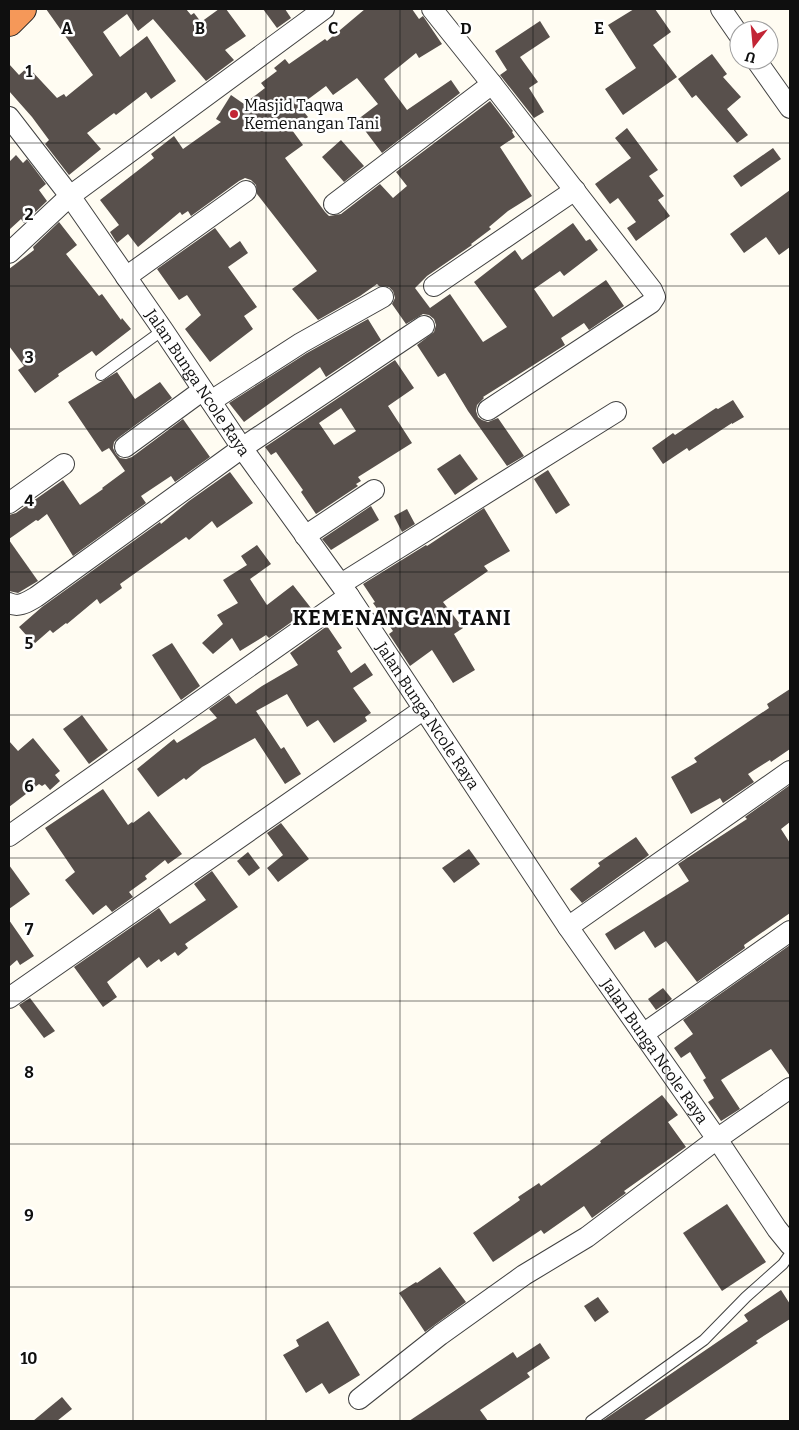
<svg xmlns="http://www.w3.org/2000/svg" width="799" height="1430" viewBox="0 0 799 1430" font-family="Bitter,serif">
<style>
.building{fill:#58504c;fill-rule:evenodd}
.lines{fill:none;stroke-linecap:round;stroke-linejoin:round}
.lane-casing{stroke:#424242;stroke-width:12}
.street-casing{stroke:#424242;stroke-width:22}
.highway-casing{stroke:#202020;stroke-width:30}
.lane{stroke:#fff;stroke-width:10}
.street{stroke:#fff;stroke-width:20}
.highway{stroke:#f59859;stroke-width:28}
.grid{fill:none;stroke:#0f0f0f;stroke-width:1;stroke-opacity:0.55}
.poi-dot{fill:#c22535;stroke:#fff;stroke-width:2}
.labels{text-anchor:middle;dominant-baseline:central;stroke-width:5;stroke-linejoin:round;paint-order:stroke}
.poi-label{font-size:16px;fill:#0f0f0f;stroke:#fff;text-anchor:start}
.street-label{font-size:16px;fill:#0f0f0f;stroke:#fff}
.district-label{font-size:21px;font-weight:bold;letter-spacing:1px;fill:#0f0f0f;stroke:#fff}
.grid-label{font-size:16px;text-anchor:middle;font-weight:bold;fill:#0f0f0f;stroke:#fff;stroke-width:5;stroke-linejoin:round;paint-order:stroke}
</style>
<rect width="100%" height="100%" fill="#fffcf2"/>
<g class="building">
<path d="M46,9h140l5,6 3,-2 7,9 18,-13h7l20,27 -21,14 9,10 -28,21 -53,-62 -15,12 -11,-17 -24,18 17,25 27,-21 29,45 -25,18 -5,-7 -30,23 -2,-2 -27,20 14,16 -32,26 -24,-31 4,-4 -17,-23 -23,-26v-27l10,11 9,-8 29,31 7,-4 2,3 27,-22z"/>
<path d="M263,9h22l6,9 -14,10z"/>
<path d="M365,9h47l7,10 4,-3 19,28 -23,14 -3,-5 -32,26 23,31 44,-30 9,13 -78,60 -25,-33 21,-16 -21,-26 -24,17 -7,-9 -27,20 9,11 -16,13 11,15 -18,13 40,54 4,4 12,-2 39,-30 13,14 14,-12 -11,-14 94,-71 23,30 -1,1 3,5 -15,10 32,49 -24,15 -19,16 2,2 -20,15 1,1 -45,31 -12,12 15,20 20,-14 33,48 24,-15 -33,-45 41,-32 7,10 51,-37 13,18 4,-2 8,11 -34,26 -4,-5 -26,18 19,28 53,-37 18,26 -35,24 -5,-7 -23,15 4,7 -82,52 1,1 -7,7 -1,6 2,6 4,3 6,2 10,-4 26,38 -17,10 -39,-55 -23,-38 -7,4 -21,-32 17,-13 2,-7 -2,-6 -5,-4 -6,-1 -17,10 -14,-20 3,-6 -2,-7 -4,-4 -10,-1 -2,-2 -17,12 -42,24 -26,-31 25,-18 -60,-77 -1,-9 -5,-5 -6,-2 -6,3 -48,35 -3,-5 -6,4 -2,-3 -42,35 -10,-13 -11,9 -7,-11 9,-7 -19,-25 54,-42 -3,-4 23,-18 9,13 38,-27 -5,-3 15,-24 13,9 21,-16 -4,-5 16,-12 -3,-3 11,-9 4,5 36,-25 2,2z"/>
<path d="M634,9h21l16,23 -18,13 24,32 -54,38 -18,-26 31,-21 -28,-43z"/>
<path d="M540,21l10,16 -30,20 18,25 -9,6 15,24 -10,6 -34,-43 7,-5 -12,-19z"/>
<path d="M712,54l15,20 -4,3 18,20 -14,12 21,26 -11,8 -41,-48 -4,3 -14,-19z"/>
<path d="M627,128l31,42 -9,6 15,20 -6,4 12,16 -34,25 -9,-13 9,-6 -18,-24 -8,6 -15,-20 36,-26 -16,-20z"/>
<path d="M341,140l23,26 -20,16 -22,-25z"/>
<path d="M773,148l8,11 -40,28 -8,-11z"/>
<path d="M16,155l7,8 4,-4 19,25 -7,6 8,11 -23,22 -3,-4 -12,11v-68z"/>
<path d="M790,190v57l-11,8 -13,-18 -22,16 -14,-19z"/>
<path d="M59,222l18,23 -11,9 33,42 3,-2 19,26 1,-2 9,11 -35,27 -4,-5 -34,23 1,2 -24,17 -17,-23 6,-4 -15,-20v-77l25,-19 -1,-3z"/>
<path d="M215,228l15,20 10,-7 8,12 -20,14 29,40 -13,9 9,13 -43,33 -25,-33 16,-14 -14,-20 -8,5 -22,-31z"/>
<path d="M368,319l13,21 -55,37 -6,-10 -76,55 -15,-19 78,-50z"/>
<path d="M395,360l19,28 -26,18 24,37 -54,34 3,4 -5,3 2,2 -42,28 -15,-22 2,-2 -27,-38 -5,3 -6,-8zM341,408l15,23 -22,14 -15,-22z"/>
<path d="M117,372l18,27 25,-17 12,16 -54,40 -4,4 -1,6 3,6 4,4 6,1 6,-2 51,-38 27,38 -35,25 -4,-6 -30,20 5,7 -73,53 -26,-42 -9,7 -2,-1 -27,19v-24l7,-2 47,-33 17,25 23,-16 -1,-1 23,-17 -16,-23 -7,4 -34,-50z"/>
<path d="M733,400l11,17 -12,7v-1l-43,28 -2,-3 -24,16 -11,-16 21,-15 2,2 41,-27 2,1z"/>
<path d="M460,454l18,25 -23,16 -18,-26z"/>
<path d="M548,470l22,35 -14,9 -22,-35z"/>
<path d="M230,472l23,31 -36,25 -5,-7 -23,19 -3,-3 -66,47 2,4 -22,16 -3,-5 -30,25 -1,-1 -13,10 -3,-3 -16,14 -15,-17 23,-20 118,-85 1,2 28,-23z"/>
<path d="M371,506l8,14 -48,30 -9,-11z"/>
<path d="M484,508l26,43 -26,15 4,5 -45,31 20,26 -9,6 21,36 -22,13 -21,-33 -22,16 -21,-32 4,-3 -20,-28 2,-1 -12,-18 63,-39 1,1z"/>
<path d="M407,509l8,15 -13,8 -8,-16z"/>
<path d="M9,540l29,41 -20,12 -9,-2z"/>
<path d="M257,545l14,19 -21,15 17,26 26,-20 18,23 -42,30 -3,-3 -26,16 -8,-13 -19,16 -11,-11 21,-19 -6,-9 21,-12 -15,-23 24,-15 -6,-9z"/>
<path d="M327,626l15,22 -5,3 14,22 14,-10 8,12 -20,13 18,25 -6,4 2,4 -33,22 -16,-23 -11,7 -20,-33 -31,17 25,38 3,-2 17,27 -16,10 -30,-46 -53,29 -16,13 -2,-2 -26,19 -21,-28 37,-30 3,4 40,-25 -8,-9 20,-14 7,9 26,-18 36,-21 -8,-12z"/>
<path d="M172,643l28,43 -19,14 -29,-45z"/>
<path d="M790,689v60l-19,13 -1,-2 -22,14 6,8 -31,21 -3,-5 -29,16 -20,-37 26,-15 -3,-4 75,-50 -2,-4z"/>
<path d="M82,715l26,35 -19,14 -26,-35z"/>
<path d="M33,738l27,33 -5,4 5,6 -10,9 -5,-6 -3,2 -3,-2 -30,23v-66l9,10z"/>
<path d="M790,785v37l-9,7 9,14v70l-46,32 1,3 -48,34 -31,-41 -11,7 -11,-17 -29,19 -10,-16 84,-53 -11,-17 69,-45 -2,-2z"/>
<path d="M103,789l25,36 4,-3 1,1 16,-12 33,43 -14,10 -3,-4 -20,16 2,3 -18,13 4,5 -21,15 -6,-7 -13,10 -28,-35 10,-8 -30,-44z"/>
<path d="M281,823l28,36 -31,23 -11,-14 16,-13 -16,-22z"/>
<path d="M636,837l13,18 -67,48 -12,-14 30,-23 -2,-3z"/>
<path d="M469,849l11,15 -26,19 -12,-15z"/>
<path d="M248,852l12,16 -11,8 -12,-15z"/>
<path d="M9,865l21,29 -21,15z"/>
<path d="M212,871l26,36 -53,37 3,4 -10,8 -3,-4 -14,10 -2,-3 -12,9 -8,-11 -32,25 10,15 -14,10 -29,-40 85,-59 11,16 36,-24 -12,-16z"/>
<path d="M9,920l25,36 -14,9 -3,-5 -8,7z"/>
<path d="M790,945v131l-19,-27 -50,31 19,29 -19,12 -13,-19 6,-4 -11,-18 3,-2 -16,-26 -9,6 -7,-10 19,-14 -10,-14z"/>
<path d="M663,988l9,11 -16,11 -8,-11z"/>
<path d="M30,998l25,33 -11,7 -25,-33z"/>
<path d="M662,1095l16,20 -10,7 18,25 -62,44 2,2 -34,25 -8,-12 -40,28 -3,-4 -48,32 -20,-29 47,-33 -2,-3 21,-14 2,3 60,-43 -1,-2z"/>
<path d="M727,1204l39,58 -44,29 -39,-58z"/>
<path d="M440,1267l26,35 -41,30 -26,-39 17,-11 1,1z"/>
<path d="M781,1290l9,14v15l-34,22 2,2 -115,78h-41l146,-100 -4,-6z"/>
<path d="M598,1297l11,15 -14,10 -11,-16z"/>
<path d="M328,1321l32,54 -31,19 -7,-11 -16,10 -23,-38 16,-9 -3,-6z"/>
<path d="M540,1343l10,15 -23,15 3,4 -50,33 8,11h-79l104,-69 4,6z"/>
<path d="M62,1397l10,12 -15,12h-24z"/>
</g>
<g class="lines">
<g class="lane-casing">
<g id="lane">
<path d="M101,375l62,-45"/>
<path d="M591,1421l113,-81 42,-43 37,-33 7,-10"/>
</g>
</g>
<g class="street-casing">
<g id="street">
<path d="M432,9l60,75 160,206 3,7 -4,6 -163,107"/>
<path d="M721,9l18,26"/>
<path d="M756,60l34,48"/>
<path id="s1" d="M9,117l61,79 93,134 79,118 107,148 219,331 149,212 60,90 13,16"/>
<path d="M334,204l158,-120"/>
<path d="M9,253l61,-57 254,-187"/>
<path d="M126,277l120,-86"/>
<path d="M434,286l141,-96"/>
<path d="M211,401l90,-58 82,-46"/>
<path d="M125,447l78,-57"/>
<path d="M9,503l55,-39"/>
<path d="M305,536l69,-46"/>
<path d="M341,584l275,-172"/>
<path d="M9,603c10,5 18,-1 27,-6l206,-149 182,-122"/>
<path d="M9,836l340,-240"/>
<path d="M568,927l222,-156"/>
<path d="M9,998l415,-289"/>
<path d="M643,1034l147,-103"/>
<path d="M359,1399l81,-64 84,-60 63,-38 130,-98 73,-51"/>
</g>
</g>
<g class="highway-casing">
<path id="highway" d="M9,22l13,-13"/>
</g>
<use href="#lane" class="lane"/>
<use href="#street" class="street"/>
<use href="#highway" class="highway"/>
</g>
<path class="grid" d="M133,9v1412M266,9v1412M400,9v1412M533,9v1412M666,9v1412M9,143h781M9,286h781M9,429h781M9,572h781M9,715h781M9,858h781M9,1001h781M9,1144h781M9,1287h781"/>
<circle class="poi-dot" cx="234" cy="114" r="5"/>
<g class="labels">
<g class="poi-label">
<text x="244" y="105">Masjid Taqwa<tspan x="244" dy="18">Kemenangan Tani</tspan></text>
</g>
<g class="street-label">
<text stroke="none"><textPath href="#s1" startOffset="326">Jalan Bunga Ncole Raya</textPath></text>
<text stroke="none"><textPath href="#s1" startOffset="731">Jalan Bunga Ncole Raya</textPath></text>
<text stroke="none"><textPath href="#s1" startOffset="1136">Jalan Bunga Ncole Raya</textPath></text>
</g>
<g class="district-label">
<text x="402" y="618">KEMENANGAN TANI</text>
</g>
</g>
<g class="grid-label">
<text x="67" y="34">A</text>
<text x="200" y="34">B</text>
<text x="333" y="34">C</text>
<text x="466" y="34">D</text>
<text x="599" y="34">E</text>
<text x="29" y="77">1</text>
<text x="29" y="220">2</text>
<text x="29" y="363">3</text>
<text x="29" y="506">4</text>
<text x="29" y="649">5</text>
<text x="29" y="792">6</text>
<text x="29" y="935">7</text>
<text x="29" y="1078">8</text>
<text x="29" y="1221">9</text>
<text x="29" y="1364">10</text>
</g>
<rect width="799" height="1430" fill="none" stroke="#0f0f0f" stroke-width="20"/>
<g transform="translate(754 45) rotate(196)"><circle r="24" fill="#ffffff" stroke="#9f9f9f"/>
<path d="M0-4L9 19L0 12L-9 19Z" fill="#c22535"/>
<text y="-8" font-size="14" font-weight="bold" text-anchor="middle" fill="#0f0f0f">U</text>
</g>
</svg>
